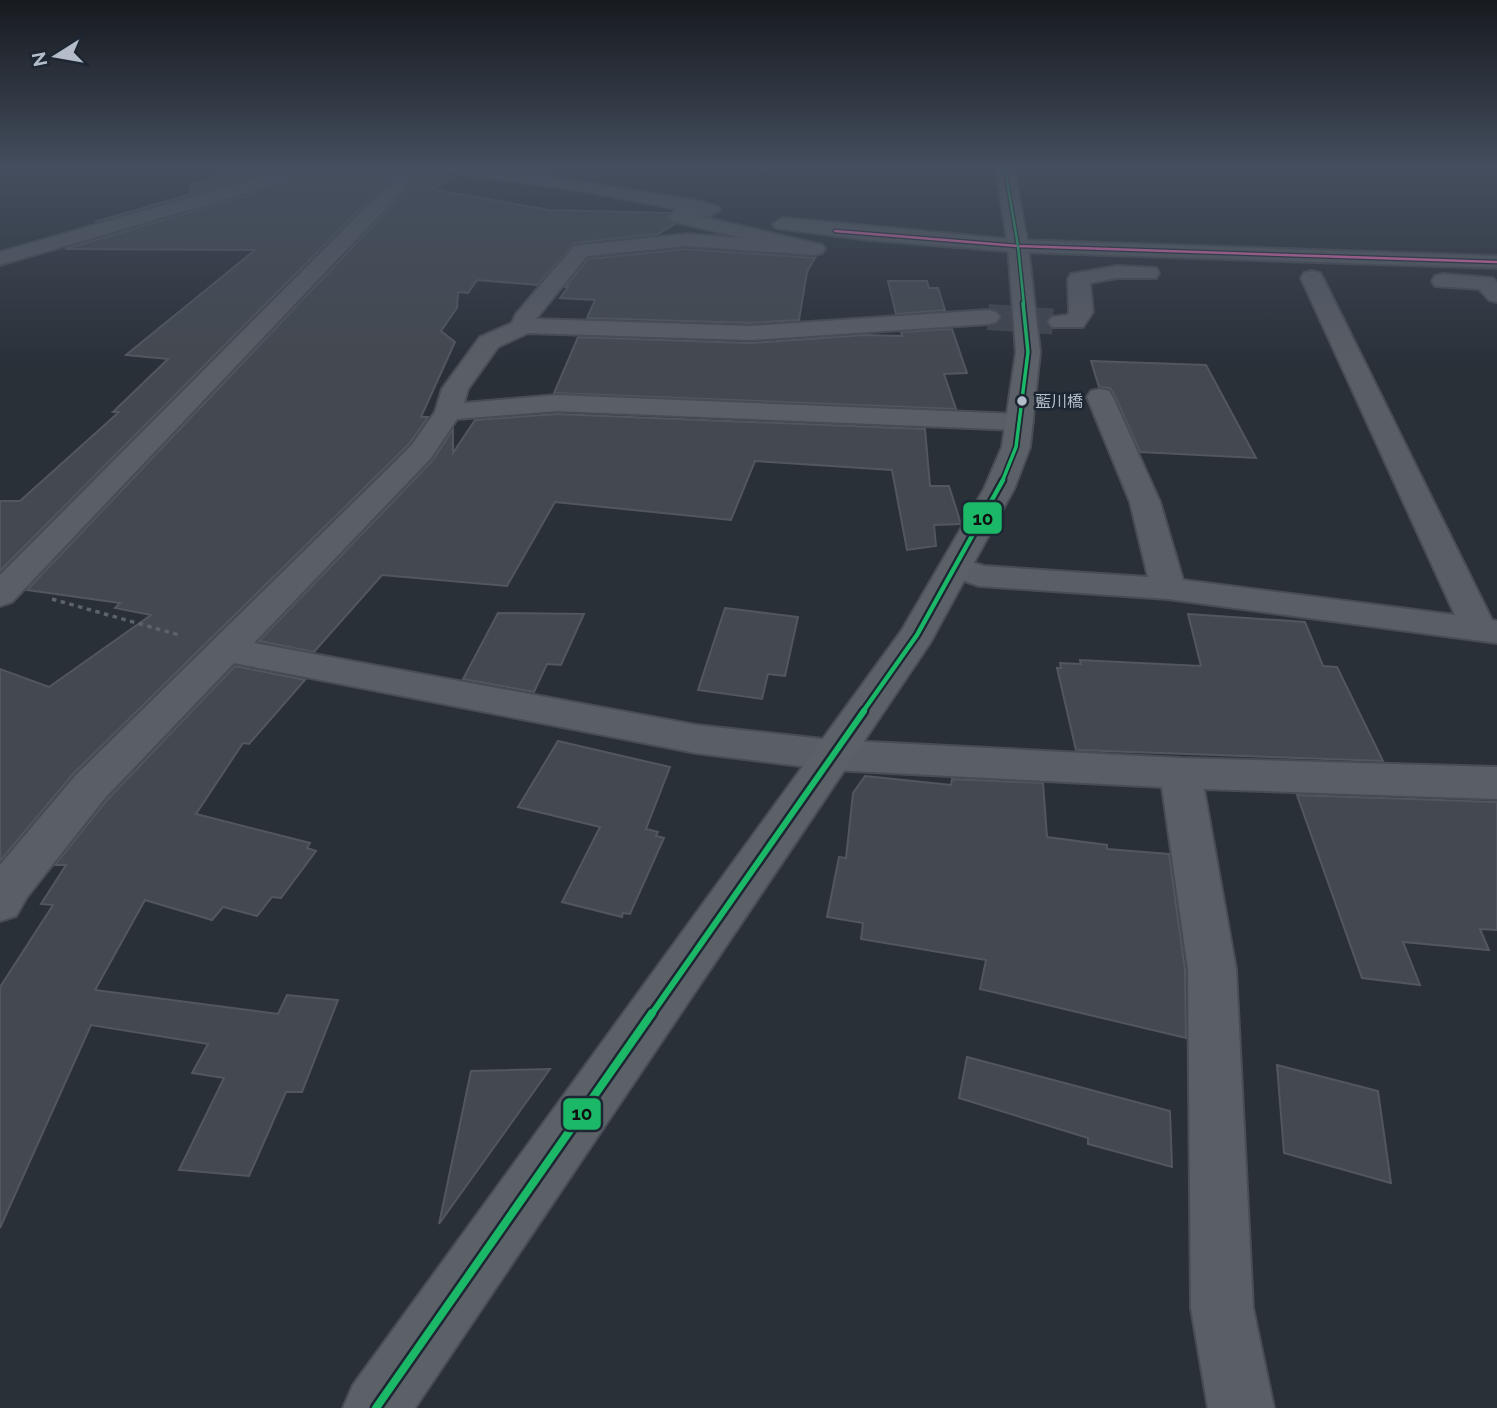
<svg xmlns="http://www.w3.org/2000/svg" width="1497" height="1408" viewBox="0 0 1497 1408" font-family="Raleway,'Noto Sans JP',sans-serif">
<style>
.building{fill:#444950;stroke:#52575f;stroke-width:2}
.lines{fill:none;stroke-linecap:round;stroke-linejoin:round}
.minor-tunnel{stroke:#3f454e;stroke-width:26;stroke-dasharray:26 13;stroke-linecap:butt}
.minor-casing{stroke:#484c53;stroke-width:4}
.major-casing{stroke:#484c55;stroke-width:4}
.path{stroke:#5d636a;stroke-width:3.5;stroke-dasharray:4.5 4.5;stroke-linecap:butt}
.minor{fill:#5a5e66;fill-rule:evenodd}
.major{fill:#5c6168;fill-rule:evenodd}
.bus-1-casing{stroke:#1d2633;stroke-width:5}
.bus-2-far4-casing{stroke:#1d2633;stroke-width:5}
.bus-2-far3-casing{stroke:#1d2633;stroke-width:7}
.bus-2-far2-casing{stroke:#1d2633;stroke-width:9}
.bus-2-far1-casing{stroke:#1d2633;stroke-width:11}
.bus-2-casing{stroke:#1d2633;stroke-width:13}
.bus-1{stroke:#fb6dba;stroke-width:2.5}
.bus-2-far4{stroke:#1ab867;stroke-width:2.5}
.bus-2-far3{stroke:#1ab867;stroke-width:3.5}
.bus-2-far2{stroke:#1ab867;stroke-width:4.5}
.bus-2-far1{stroke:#1ab867;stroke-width:6}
.bus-2{stroke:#1ab867;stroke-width:8}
.bus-dot{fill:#b4bcc9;stroke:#1d2633;stroke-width:2.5}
.labels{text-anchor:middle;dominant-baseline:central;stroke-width:5;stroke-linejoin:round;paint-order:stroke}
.bus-label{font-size:16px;fill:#b4bcc9;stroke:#1d2633;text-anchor:start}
.line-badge{stroke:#1d2633;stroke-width:2.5}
.pale-badge-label{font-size:19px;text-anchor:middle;font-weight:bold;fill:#111}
</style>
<rect width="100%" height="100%" fill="#2a3038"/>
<g class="building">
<path d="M242,170l18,5 -165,47 96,-28 -1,-9z"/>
<path d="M334,170l62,3 -396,398v-70h20l99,-89h-6l55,-53 -42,-4 129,-105 -190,-1z"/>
<path d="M421,175l33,2 -22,12 117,21 120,3 -2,6 8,5 -17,10 -84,9 -36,42 -61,-5 -9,13 -10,-1 -1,16 -16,23 14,11 -34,75h7l-19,27 -336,330 -73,87v-192l49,18 102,-72 -36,-7 5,-5 -93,-13z"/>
<path d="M686,249l129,9 -8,14 -8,48 -49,3 -163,-5 8,-18 -35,-2 8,-11h-3l23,-28z"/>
<path d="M888,281h39l2,7h9l7,22 -49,4z"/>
<path d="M952,329l15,44 -23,1 12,35 -402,-16 24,-56 172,6 113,-8 39,1 -1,-4z"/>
<path d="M1091,361l115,4 50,93 -116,-6 -25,-56 -5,-8 -11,-1z"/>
<path d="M557,414l368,15 5,57h19l12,38 -27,1 2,21 -29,4 -15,-80 -137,-9 -24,59 -176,-18 -48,84 -125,-11 -68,77 -55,-11 174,-181 20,-31v24l22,-33z"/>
<path d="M725,608l73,9 -13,59 -17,-2 -6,25 -64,-9z"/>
<path d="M498,613l86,1 -23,51 -14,-1 -13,28 -71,-13z"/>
<path d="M1188,614l117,8 18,44 14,1 46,94 -307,-11 -19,-82h4l-1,-5 21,1 -1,-4 121,6z"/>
<path d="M235,666l70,14 -56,64 -6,-1 -47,71 114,29 -3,5 9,3 -35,47 -9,-1 -15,19 -34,-9 -11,13 -67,-20 -50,90 183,24 9,-19 51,5 -36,92h-16l-37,84 -70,-6 45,-92 -32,-5 16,-29 -117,-19 -91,203v-241l53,-82 -12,-1 25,-39h-11l52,-65z"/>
<path d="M558,741l112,26 -24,62 12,3 -2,4 8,2 -34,76 -7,-1 -1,4 -60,-15 38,-75 -82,-20z"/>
<path d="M865,776l86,9 1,-6 91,4 4,54 60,8v4l62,5 16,115 1,69 -206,-49 6,-29 -125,-21 2,-16 -36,-6 12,-60 7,1 7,-65z"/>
<path d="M1297,795l200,7v128l-17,-1 9,21 -86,-8 17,43 -58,-7z"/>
<path d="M967,1057l203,54 2,56 -84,-23v-6l-129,-40z"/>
<path d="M1277,1065l101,26 13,92 -107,-30z"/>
<path d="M550,1069l-111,155 32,-153z"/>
</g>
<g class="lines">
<path class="minor-tunnel" d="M988,317l72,5"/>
<g class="minor-casing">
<g id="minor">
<path d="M290,169h28l-3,4 -315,92v-13z"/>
<path d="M404,169h19l-411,433 -12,4v-31z"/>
<path d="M452,169h47l194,31 24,6 3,4 -10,6 -16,-1 128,30 3,4 -3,4 -7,2 -129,-9 -99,10 -51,63 214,7 238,-16 8,2 4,5 -4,5 -8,2 -238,16 -222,-7 -30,14 -30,42 -4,14 93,-8 462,19 10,2 4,6 -4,6 -10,2 -462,-19 -100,8 -26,39 -177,185 442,82 136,15 349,18 316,9v32l-293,-10 32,180 17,339 21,100h-66l-17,-100 -3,-339 -26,-182 -330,-17 -136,-17 -462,-90 -129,135 -78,99 -11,19 -16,5v-56l75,-89 336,-330 24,-34 7,-23 38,-52 32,-14 4,-9 58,-68 112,-12 56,4 -70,-17 -3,-4 8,-8 -100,-19 -116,-16z"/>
<path d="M783,218l235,22 479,16v12l-479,-16 -149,-12 -93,-12 -3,-4z"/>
<path d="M1117,266l39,2 3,5 -3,5h-39l-27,5 3,29 -10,15h-31l-4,-5 4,-5 16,-2 1,-3 -1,-33 3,-5z"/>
<path d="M1312,271l8,2 3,5 169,342 5,1v22l-329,-44 -189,-13 -35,-12 -5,-7 5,-7 12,-3 28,9 164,11 -18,-75 -43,-105 4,-6 9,-2 9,2 4,6 47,105 23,78 272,35 -154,-337 3,-5z"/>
<path d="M1443,274l50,4 4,5v19l-8,-2 -10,-11 -44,-3 -3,-5 3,-5z"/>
</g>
</g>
<g class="major-casing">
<path id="major" d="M996,169h18l14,77 12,106 -10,95 -16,42 -84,154 -515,765h-72l10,-23 549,-755 82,-141 18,-42 14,-95 -8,-106z"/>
</g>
<path class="path" d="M52,599l127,36"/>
<use href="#minor" class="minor"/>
<use href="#major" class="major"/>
<g class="bus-1-casing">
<path id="bus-1" d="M835,231l183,15 479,16"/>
</g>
<g class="bus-2-far4-casing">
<path id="bus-2-far4" d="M1005,169l13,77 6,59"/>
</g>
<g class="bus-2-far3-casing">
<path id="bus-2-far3" d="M1002,482l14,-35 12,-95 -5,-49"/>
</g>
<g class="bus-2-far2-casing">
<path id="bus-2-far2" d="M862,713l55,-78 86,-155"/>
</g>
<g class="bus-2-far1-casing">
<path id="bus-2-far1" d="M651,1015l213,-304"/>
</g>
<g class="bus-2-casing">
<path id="bus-2" d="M376,1408l276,-395"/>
</g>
<use href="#bus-1" class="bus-1"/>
<use href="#bus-2-far4" class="bus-2-far4"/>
<use href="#bus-2-far3" class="bus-2-far3"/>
<use href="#bus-2-far2" class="bus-2-far2"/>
<use href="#bus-2-far1" class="bus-2-far1"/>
<use href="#bus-2" class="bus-2"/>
</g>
<linearGradient id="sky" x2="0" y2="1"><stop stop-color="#171a1f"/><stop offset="0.46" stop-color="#444e5e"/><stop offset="1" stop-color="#444e5e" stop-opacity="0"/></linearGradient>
<rect width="1497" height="366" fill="url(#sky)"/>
<circle class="bus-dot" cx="1022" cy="401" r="6"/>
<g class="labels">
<g class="bus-label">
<text x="1035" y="401">藍川橋</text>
</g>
</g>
<g class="line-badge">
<rect x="962" y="501" width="41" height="34" rx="7" fill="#1ab867"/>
<rect x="562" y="1097" width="40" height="34" rx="7" fill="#1ab867"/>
</g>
<g class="pale-badge-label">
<text x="983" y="525">10</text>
<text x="582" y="1120">10</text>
</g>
<g transform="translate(56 56) rotate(259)" stroke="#1d2633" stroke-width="5" paint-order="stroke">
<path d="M0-5L12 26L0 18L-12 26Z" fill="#b4bcc9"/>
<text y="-10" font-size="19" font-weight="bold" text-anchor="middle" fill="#b4bcc9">N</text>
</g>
</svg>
